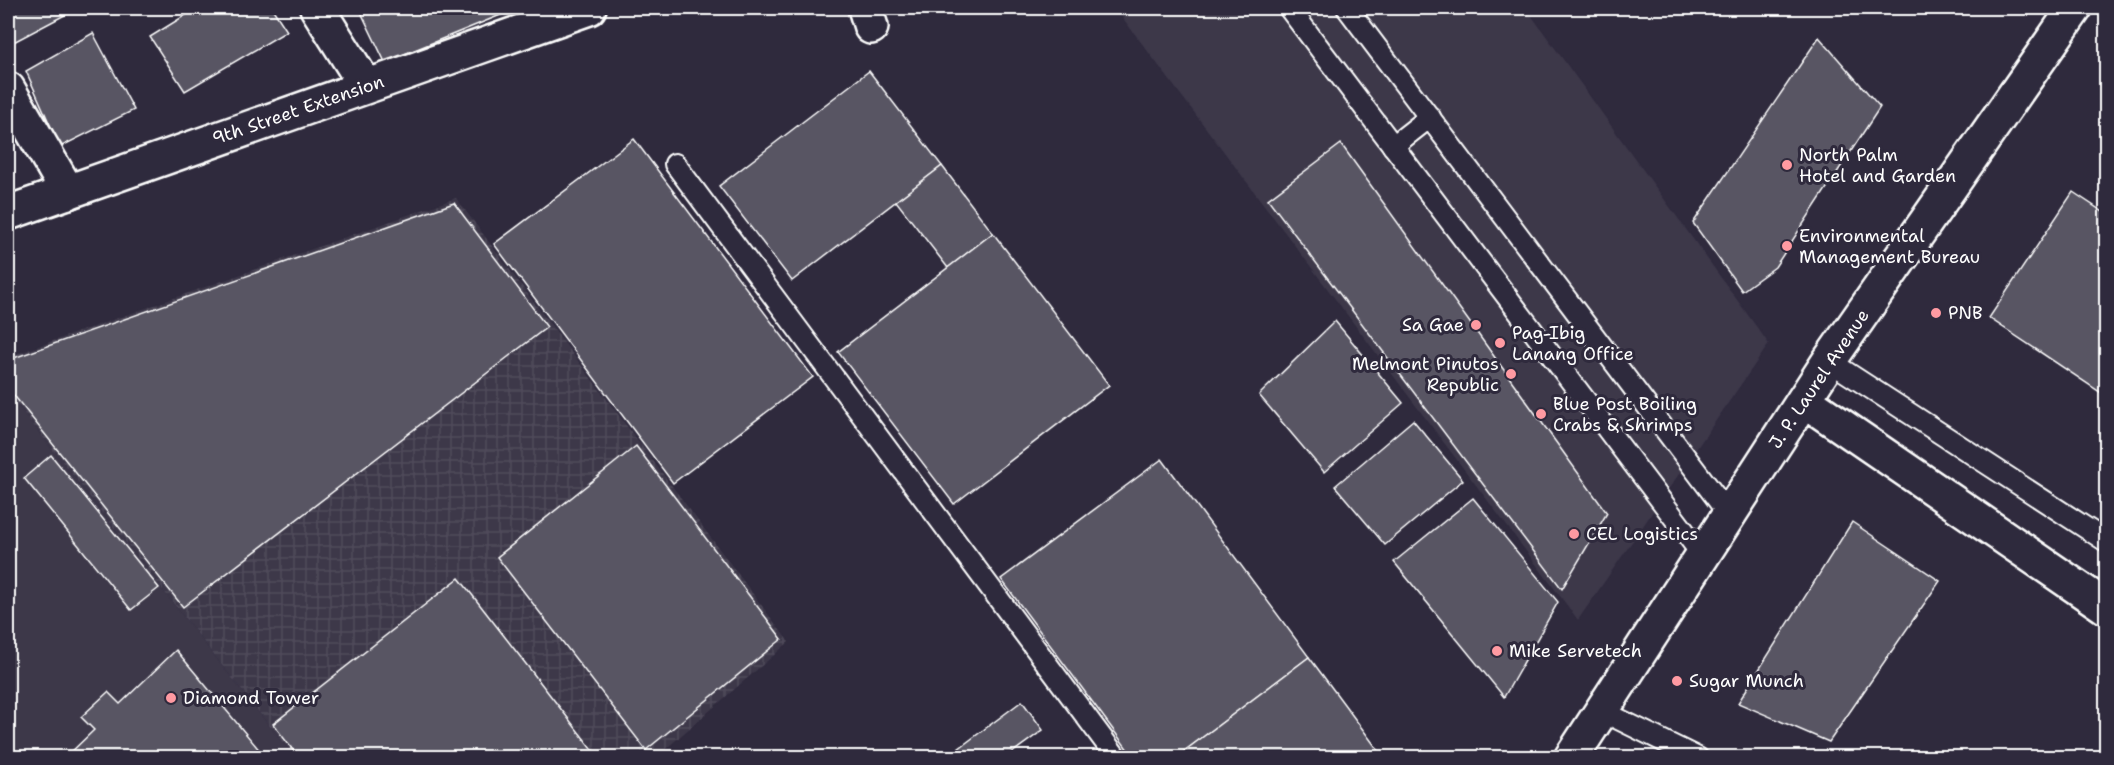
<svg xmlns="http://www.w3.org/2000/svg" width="2114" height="765" viewBox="0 0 2114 765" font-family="'Shantell Sans',sans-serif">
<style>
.built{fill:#3c3749}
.industrial{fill:url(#industrial-grid)}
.building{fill:#595564;stroke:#fff;stroke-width:1.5}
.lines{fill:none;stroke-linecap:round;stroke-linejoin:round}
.lane-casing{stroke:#fff;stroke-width:24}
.street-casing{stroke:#fff;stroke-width:38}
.primary-casing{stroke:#fff;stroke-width:38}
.lane{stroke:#2f2a3d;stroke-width:20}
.street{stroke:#2f2a3d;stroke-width:33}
.primary{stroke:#2f2a3d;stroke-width:33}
.poi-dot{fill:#ff9aa2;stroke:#2f2a3d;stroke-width:2}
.labels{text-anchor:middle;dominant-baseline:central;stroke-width:6;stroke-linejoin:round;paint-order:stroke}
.street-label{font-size:18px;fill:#fff;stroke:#2f2a3d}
.poi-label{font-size:18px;fill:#fff;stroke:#2f2a3d;text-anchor:start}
</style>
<defs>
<pattern id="industrial-grid" width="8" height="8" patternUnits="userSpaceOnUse" patternTransform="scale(1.5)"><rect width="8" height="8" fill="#3c3749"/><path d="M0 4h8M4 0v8" fill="none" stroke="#504b5b"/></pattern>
</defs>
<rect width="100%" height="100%" fill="#2f2a3d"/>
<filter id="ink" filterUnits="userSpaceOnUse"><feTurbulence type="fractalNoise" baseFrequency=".0167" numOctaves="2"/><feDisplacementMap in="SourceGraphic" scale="12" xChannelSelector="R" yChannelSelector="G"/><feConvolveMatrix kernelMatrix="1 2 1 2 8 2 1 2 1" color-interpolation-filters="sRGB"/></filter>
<g filter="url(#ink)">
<g class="built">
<path d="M1115,8h411l243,336 -191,276z"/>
<path d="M8,393l286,364h-286z"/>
</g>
<path class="industrial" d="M456,198l333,444 -128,111 4,4h-371l-286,-364v-36z"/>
<g class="building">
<path d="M8,8h70l-70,37z"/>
<path d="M197,8h75l15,23 -102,60 -35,-54z"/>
<path d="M359,8h159l-133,54z"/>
<path d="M93,33l41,77 -74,37 -34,-76z"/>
<path d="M1819,37l61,70 -105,160 -33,24 -49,-68z"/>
<path d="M869,71l73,95 -150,115 -73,-95z"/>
<path d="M634,139l179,238 -140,106 -179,-239z"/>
<path d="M1341,144l266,369 -45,76 -294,-390z"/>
<path d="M942,166l51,67 -45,35 -52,-67z"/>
<path d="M2073,192l33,22v182l-117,-78z"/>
<path d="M454,203l93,124 -364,280 -175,-219v-28z"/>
<path d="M993,233l116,152 -155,119 -116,-152z"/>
<path d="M1335,321l68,82 -79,69 -65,-77z"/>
<path d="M1413,420l50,60 -78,65 -50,-59z"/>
<path d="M636,446l146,193 -136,111 -149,-193z"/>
<path d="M51,455l108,133 -28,22 -107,-132z"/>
<path d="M1162,459l147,198 -134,101h-41l-133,-179z"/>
<path d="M1473,498l85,104 -54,95 -110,-135z"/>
<path d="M1852,522l88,59 -111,161 -91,-39z"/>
<path d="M459,578l140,180h-300l-26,-34z"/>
<path d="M176,650l90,108h-201l29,-28 -13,-13 27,-25 12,12z"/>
<path d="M1309,657l75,101h-209z"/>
<path d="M1022,701l21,29 -38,28h-59z"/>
</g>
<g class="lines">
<g class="lane-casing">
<g id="lane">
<path d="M1289,8l414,548"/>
<path d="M1347,8l383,508"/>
<path d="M1393,146l37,-29"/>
<path d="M675,164l442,594"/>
<path d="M1829,361l277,180"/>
<path d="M1602,711l96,47"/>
</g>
</g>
<g class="street-casing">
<g id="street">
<path d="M317,8l49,78"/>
<path d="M865,8l6,19"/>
<path d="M8,89l60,103"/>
<path d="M8,213l581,-205"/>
<path d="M1804,400l302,207"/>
</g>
</g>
<g class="primary-casing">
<path id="primary" d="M1571,758l258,-397 246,-353"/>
</g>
<use href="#lane" class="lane"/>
<use href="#street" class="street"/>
<use href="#primary" class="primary"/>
</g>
</g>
<g class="poi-dot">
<circle cx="1787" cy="165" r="6"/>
<circle cx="1787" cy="246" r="6"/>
<circle cx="1936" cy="313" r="6"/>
<circle cx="1476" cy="325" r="6"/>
<circle cx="1500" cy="343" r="6"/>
<circle cx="1511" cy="374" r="6"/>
<circle cx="1541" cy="414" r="6"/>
<circle cx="1574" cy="534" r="6"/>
<circle cx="1497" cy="651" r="6"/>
<circle cx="1677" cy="681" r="6"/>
<circle cx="171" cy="698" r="6"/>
</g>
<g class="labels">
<g class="street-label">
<text transform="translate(298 110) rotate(-19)">9th Street Extension</text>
<text transform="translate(1819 379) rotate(-56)">J. P. Laurel Avenue</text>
</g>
<g class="poi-label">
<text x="1799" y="155">North Palm<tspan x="1799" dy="21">Hotel and Garden</tspan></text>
<text x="1799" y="236">Environmental<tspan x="1799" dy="21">Management Bureau</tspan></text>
<text x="1948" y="313">PNB</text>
<text x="1464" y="325" text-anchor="end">Sa Gae</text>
<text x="1512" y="333">Pag-Ibig<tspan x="1512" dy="21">Lanang Office</tspan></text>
<text x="1499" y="364" text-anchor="end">Melmont Pinutos<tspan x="1499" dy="21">Republic</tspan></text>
<text x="1553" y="404">Blue Post Boiling<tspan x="1553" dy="21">Crabs &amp; Shrimps</tspan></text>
<text x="1586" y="534">CEL Logistics</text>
<text x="1509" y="651">Mike Servetech</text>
<text x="1689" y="681">Sugar Munch</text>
<text x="183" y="698">Diamond Tower</text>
</g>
</g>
<rect width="2114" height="765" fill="none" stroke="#2f2a3d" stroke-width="30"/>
<rect x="15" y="15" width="2084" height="735" fill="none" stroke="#fff" stroke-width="2" filter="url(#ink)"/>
</svg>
